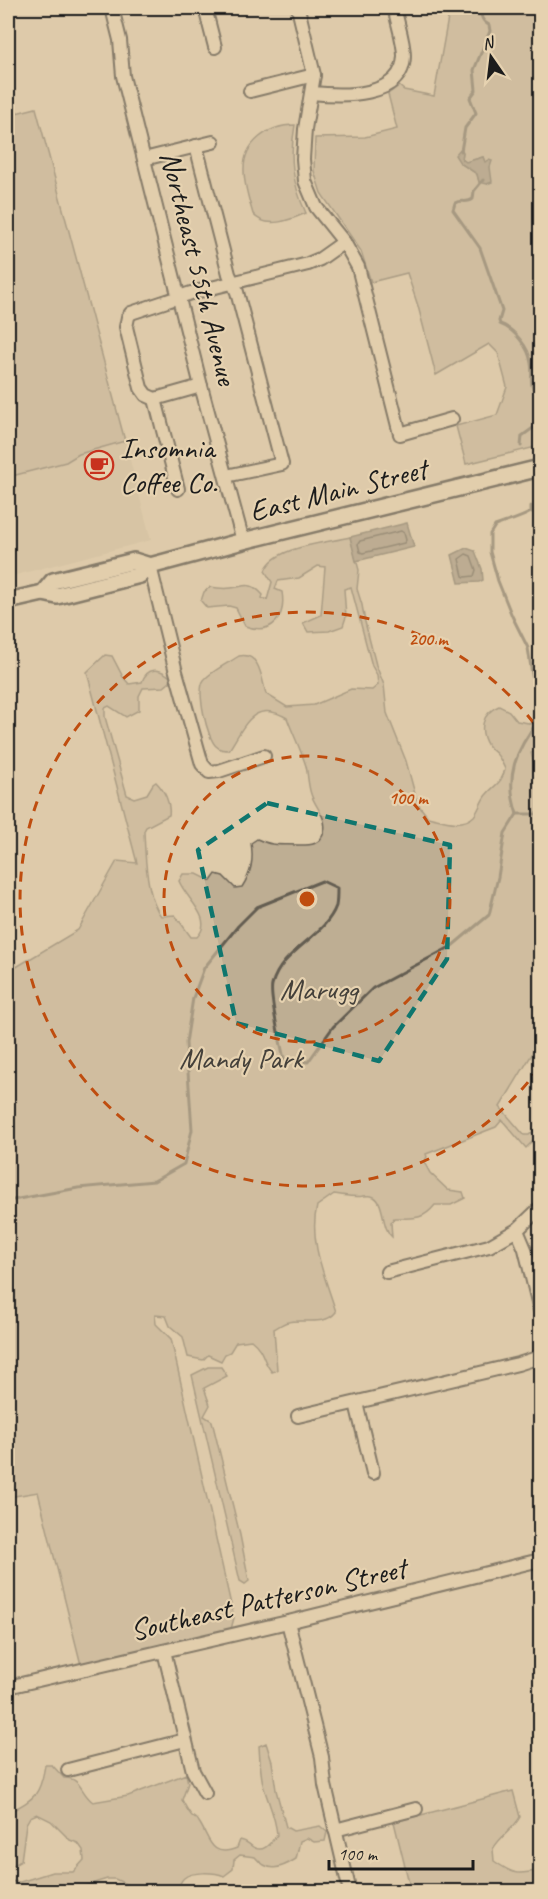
<svg xmlns="http://www.w3.org/2000/svg" width="548" height="1899" viewBox="0 0 548 1899" font-family="Caveat,sans-serif">
<style>
.built{fill:#cebc9e}
.green{fill:#beae93;stroke:#6d6558;stroke-width:1.5;fill-rule:evenodd}
.water{fill:#948874;stroke:#645d51;stroke-width:1.5}
.lines{fill:none;stroke-linecap:round;stroke-linejoin:round}
.shore{stroke:#4c473f;stroke-width:1.5}
.stream{stroke:#645d51;stroke-width:3}
.minor-casing{stroke:#1c1c1c;stroke-width:16}
.major-casing{stroke:#1c1c1c;stroke-width:20}
.minor{stroke:#e6d2b0;stroke-width:12}
.major{stroke:#e6d2b0;stroke-width:15}
.marked{fill:none;stroke:#0f766e;stroke-width:4.5;stroke-dasharray:12 8;stroke-linejoin:round}
.ring{fill:none;stroke:#bf4d0f;stroke-width:3;stroke-dasharray:10 8}
.labels{text-anchor:middle;dominant-baseline:central;stroke-width:4.5;stroke-linejoin:round;paint-order:stroke}
.street-label{font-size:30px;fill:#1c1c1c;stroke:#e6d2b0}
.poi-label{font-size:30px;fill:#1c1c1c;stroke:#e6d2b0;text-anchor:start}
.park-label{font-size:30px;fill:#44403a;stroke:#e6d2b0}
.centre{fill:#bf4d0f;stroke:#e6d2b0;stroke-width:3}
.ring-label{font-size:18px;text-anchor:middle;font-weight:bold;fill:#bf4d0f;stroke:#e6d2b0;stroke-width:4.5;stroke-linejoin:round;paint-order:stroke}
</style>
<rect width="100%" height="100%" fill="#decbaa"/>
<filter id="ink" filterUnits="userSpaceOnUse"><feTurbulence type="fractalNoise" baseFrequency=".0167" numOctaves="2"/><feDisplacementMap in="SourceGraphic" scale="12" xChannelSelector="R" yChannelSelector="G"/><feConvolveMatrix kernelMatrix="1 2 1 2 8 2 1 2 1" color-interpolation-filters="sRGB"/></filter>
<g filter="url(#ink)">
<path class="built" d="M125,441l26,99 -143,37v-100l58,-15 13,-8z"/>
<g class="green">
<path d="M447,8h33v2l7,-2h53v62l-2,2 -1,21 3,9v30l-5,27v36l5,15v236l-74,18 -10,-38 41,-11 10,-28 -9,-34 -9,-9 -53,31 -18,-69 -11,-33 -36,9 -10,-31 -40,-58 -7,-22 1,-33 50,-1 32,-8 -9,-35 11,-8 5,4 30,6 14,-78zM463,152l-1,7 4,3 17,-5 2,6 -6,19 -2,-8 -17,-11z"/>
<path d="M36,108l89,333 -46,13 -13,8 -58,15v-362z"/>
<path d="M295,125c-6,32 -3,58 11,88 -16,7 -40,17 -53,1 -4,-14 -9,-29 -9,-43 -1,-28 24,-46 51,-46z"/>
<path d="M350,537l9,33 -2,19 5,16 3,17 11,43 8,20 3,28 19,48 9,33 5,13 8,10c14,3 34,11 46,-1 5,-6 7,-15 12,-21 10,-12 15,-10 19,-26 -2,-4 -4,-9 -7,-13 -2,-4 -7,-6 -10,-10 -10,-16 -6,-33 11,-40l10,5 8,10 23,4v26l-9,2 6,20 3,4v264l-40,66 24,28h5l11,-10v9l-14,14 -24,-28 -6,7 -70,27 1,3 -3,5 6,11 18,17 15,2 2,6 -14,7h-16c-13,16 -22,13 -41,13l-3,5 1,14c-11,-10 -7,-34 -18,-40 -4,-2 -6,-1 -10,-1 -10,2 -20,-1 -30,-2l-17,12c-9,35 9,73 19,106 -12,15 -32,6 -48,10 -5,1 -10,5 -14,7l3,41 -5,2c-11,-12 -6,-20 -21,-32l-15,2 -6,10 -5,2 -4,7 -13,-6 -5,5 -15,-3 -5,-20 -13,-11 -4,-10 -11,-1 1,9 15,15 63,279 -3,11 -150,36 -43,-173 -30,5v-525l70,-42 39,-69 20,2 -50,-191 18,-17 7,1 11,21 6,7 13,-2c5,-15 18,-15 29,-4l-1,4 -6,5 -21,1 -4,8v14l-13,7 -17,-11 -4,2v9l22,78 7,3 13,-4 6,-10 3,-2c8,8 15,21 13,33l-23,12 -2,4c1,24 2,65 17,85l14,-1 16,22h6c18,-18 -11,-38 -18,-56l4,-7h14l14,7 5,-7 7,2 12,12 7,-1c9,-14 12,-26 9,-44l6,-4c17,8 22,5 41,6 11,0 22,1 26,-13 4,-14 -9,-25 -13,-38 -3,-9 -3,-19 -5,-28 -5,-16 -13,-32 -19,-48 -33,-20 -43,9 -58,32 -5,0 -9,0 -13,-4 -9,-8 -20,-56 -12,-66 7,-9 26,-18 35,-24 21,-5 23,24 27,38l21,13 27,-2 37,-16 21,1 6,-5 -1,-10 -5,-9 -21,-79 -7,2 2,28 -3,9 -14,5 -21,1 -5,-9 18,-8 4,-48 -7,-1 -19,12 -21,3 -3,8 7,3c4,25 -9,44 -37,34l-9,-18 -7,-2 -22,2 -6,-7 3,-9 6,-5c6,1 14,2 21,1 15,-2 20,-7 32,7l-1,3 5,2 5,-18 -7,-11c9,-25 62,-28 85,-34z"/>
<path d="M208,1367h13l6,9 -23,12 6,17 -6,11 8,5 28,114 9,46 -4,3 -5,-3 -48,-206z"/>
<path d="M266,1743l6,19 4,28 10,37 7,4 27,-5 7,6 -2,9 -11,1 -7,-4 -7,3 -4,18c-16,10 -28,14 -41,-2l-15,-2 -6,5 -1,9 -9,7c-9,-4 -32,-5 -40,2 -4,3 -5,9 -7,13h-34l-6,-5h-7l-15,-7h-8l-39,12h-60v-10l12,1 32,-10h21l11,-12 -1,-10 -5,-7 -8,-3 -19,-19 -14,-7 -7,3 -4,7 -5,37 -7,4 -6,-2v-50c26,-15 32,-16 37,-48h7l12,13c17,-1 17,16 29,24l35,-6 58,-22 2,9 -6,17c3,5 6,12 10,16 6,6 3,-1 7,6 11,16 11,37 38,26l3,-8c7,1 7,3 13,7 11,7 18,-5 24,-12 -1,-16 -8,-31 -13,-47 -4,-14 -4,-28 -5,-42z"/>
<path d="M513,1791l7,26c-7,13 -20,19 -27,32l1,12c20,14 23,14 46,9v21h-129l-17,-69z"/>
</g>
<g class="water">
<path d="M461,148l2,4 -1,7 4,3 17,-5 2,5 4,-2 3,1 -2,6 2,15 -5,2 -8,-2 -2,-8 -17,-11 -5,-8z"/>
<path d="M407,523l7,24 -58,14 -6,-24z"/>
<path d="M466,548l9,3 7,18 1,11 -4,2 -20,1 -7,-28z"/>
</g>
<g class="lines">
<g class="shore">
<path d="M401,531l3,2 2,7 -2,3 -41,10 -3,-1 -2,-8 2,-3z"/>
<path d="M466,554l5,2 5,14 -2,6 -9,1 -2,-1 -4,-17z"/>
</g>
<g class="stream">
<path d="M461,151l4,-23 11,-15 -6,-15 6,-8 -2,-20 16,-39 -1,-6c-7,-3 -8,-9 -9,-16l4,-1"/>
<path d="M483,180l-9,11 -1,8c-6,5 -12,0 -18,4l-2,7 27,38 22,63 -3,10 1,3c14,5 29,23 31,39 3,15 -5,22 9,34"/>
<path d="M521,446l1,-10 18,-13"/>
<path d="M517,814c-13,-37 -1,-65 22,-94l-11,-72 -16,-32 -14,-35 -8,-29v-18l5,-8c13,-5 24,-7 36,-14v-6"/>
<path d="M517,814h23"/>
<path d="M8,1199l5,1 65,-12 76,-7 30,-17 8,-34 -6,-87 7,-45 11,-30 34,-42 19,-19 65,-26 15,7c0,6 0,13 -1,18 -11,31 -55,44 -64,79 -3,13 9,59 12,74l24,3 25,-35 40,-39 79,-42 37,-31 9,-38 7,-44 12,-19"/>
</g>
<g class="minor-casing">
<g id="minor">
<path d="M112,8l8,32 3,36 78,310 42,155"/>
<path d="M205,8l10,39"/>
<path d="M298,8l16,67 -9,54 -2,30 2,22 11,26 28,35 14,25 42,167 52,-15"/>
<path d="M250,91l64,-16"/>
<path d="M312,93c29,3 91,6 92,-37 0,-14 -6,-31 -9,-45"/>
<path d="M196,146l33,128 8,18 45,172 -56,12"/>
<path d="M144,159l69,-17"/>
<path d="M201,386l-46,13 -9,-4 -5,-7 -15,-61 2,-10 3,-4 60,-20 117,-29 12,-5 24,-17"/>
<path d="M155,399l23,90"/>
<path d="M150,566l25,102 27,96 7,8 10,-1 45,-15"/>
<path d="M517,1230l8,19 15,61"/>
<path d="M387,1272l102,-26 28,-16 23,-22"/>
<path d="M356,1403l17,70"/>
<path d="M298,1416l220,-52 22,-7"/>
<path d="M288,1622l34,135 3,28 25,107"/>
<path d="M164,1651l29,120 12,22"/>
<path d="M8,1687l280,-65 252,-62"/>
<path d="M68,1770l117,-30"/>
<path d="M335,1830l81,-21"/>
</g>
</g>
<g class="major-casing">
<g id="major">
<path d="M43,593l10,-12 81,-20 16,5"/>
<path d="M8,601l35,-8 14,3 83,-21 10,-9 93,-25 297,-73"/>
</g>
</g>
<use href="#minor" class="minor"/>
<use href="#major" class="major"/>
</g>
</g>
<path d="M0 0H548V1899H0ZM267,803l183,42 -3,114 -68,102 -143,-38 -38,-173z" fill="#decbaa" fill-opacity=".55" fill-rule="evenodd"/>
<path class="marked" d="M267,803l183,42 -3,114 -68,102 -143,-38 -38,-173z"/>
<g class="ring">
<circle cx="307" cy="899" r="143"/>
<path d="M539 1068A287 287 0 1 1 539 730"/>
</g>
<defs>
<g id="cafe-ring" transform="scale(1.5)"><circle r="9.5" fill="#e6d2b0" stroke="#c8321e" stroke-width="1.5"/><path d="M-5.5-4.5H6V0H3Q3 3.5 0 3.5H-2.5Q-5.5 3.5-5.5 0ZM3-3.2v2h1.7v-2ZM-6 4.5H4V6H-6Z" fill="#c8321e"/></g>
</defs>
<g fill-rule="evenodd">
<use href="#cafe-ring" x="99" y="465"/>
</g>
<g class="labels">
<g class="street-label">
<text transform="translate(199 268) rotate(76)">Northeast 55th Avenue</text>
<text transform="translate(338 490) rotate(-14)">East Main Street</text>
<text transform="translate(268 1599) rotate(-13)">Southeast Patterson Street</text>
</g>
<g class="poi-label">
<text x="120" y="448">Insomnia<tspan x="120" dy="34">Coffee Co.</tspan></text>
</g>
<g class="park-label">
<text x="319" y="989">Marugg</text>
<text x="241" y="1058">Mandy Park</text>
</g>
</g>
<circle cx="307" cy="899" r="9" class="centre"/>
<g class="ring-label">
<text x="428" y="645">200 m</text>
<text x="408" y="804">100 m</text>
</g>
<rect width="548" height="1899" fill="none" stroke="#e6d2b0" stroke-width="30"/>
<rect x="15" y="15" width="518" height="1869" fill="none" stroke="#1c1c1c" stroke-width="2" filter="url(#ink)"/>
<g transform="translate(491 57) rotate(346)" stroke="#e6d2b0" stroke-width="4.5" paint-order="stroke">
<path d="M0-4.5L10 22L0 15L-10 22Z" fill="#1c1c1c"/>
<text y="-9" font-size="16" font-weight="bold" text-anchor="middle" fill="#1c1c1c">N</text>
</g>
<path d="M329 1860v9h144v-9" fill="none" stroke="#1c1c1c" stroke-width="3"/>
<text x="338" y="1860" font-size="18" fill="#1c1c1c" stroke="#e6d2b0" stroke-width="4.5" paint-order="stroke">100 m</text>
</svg>
